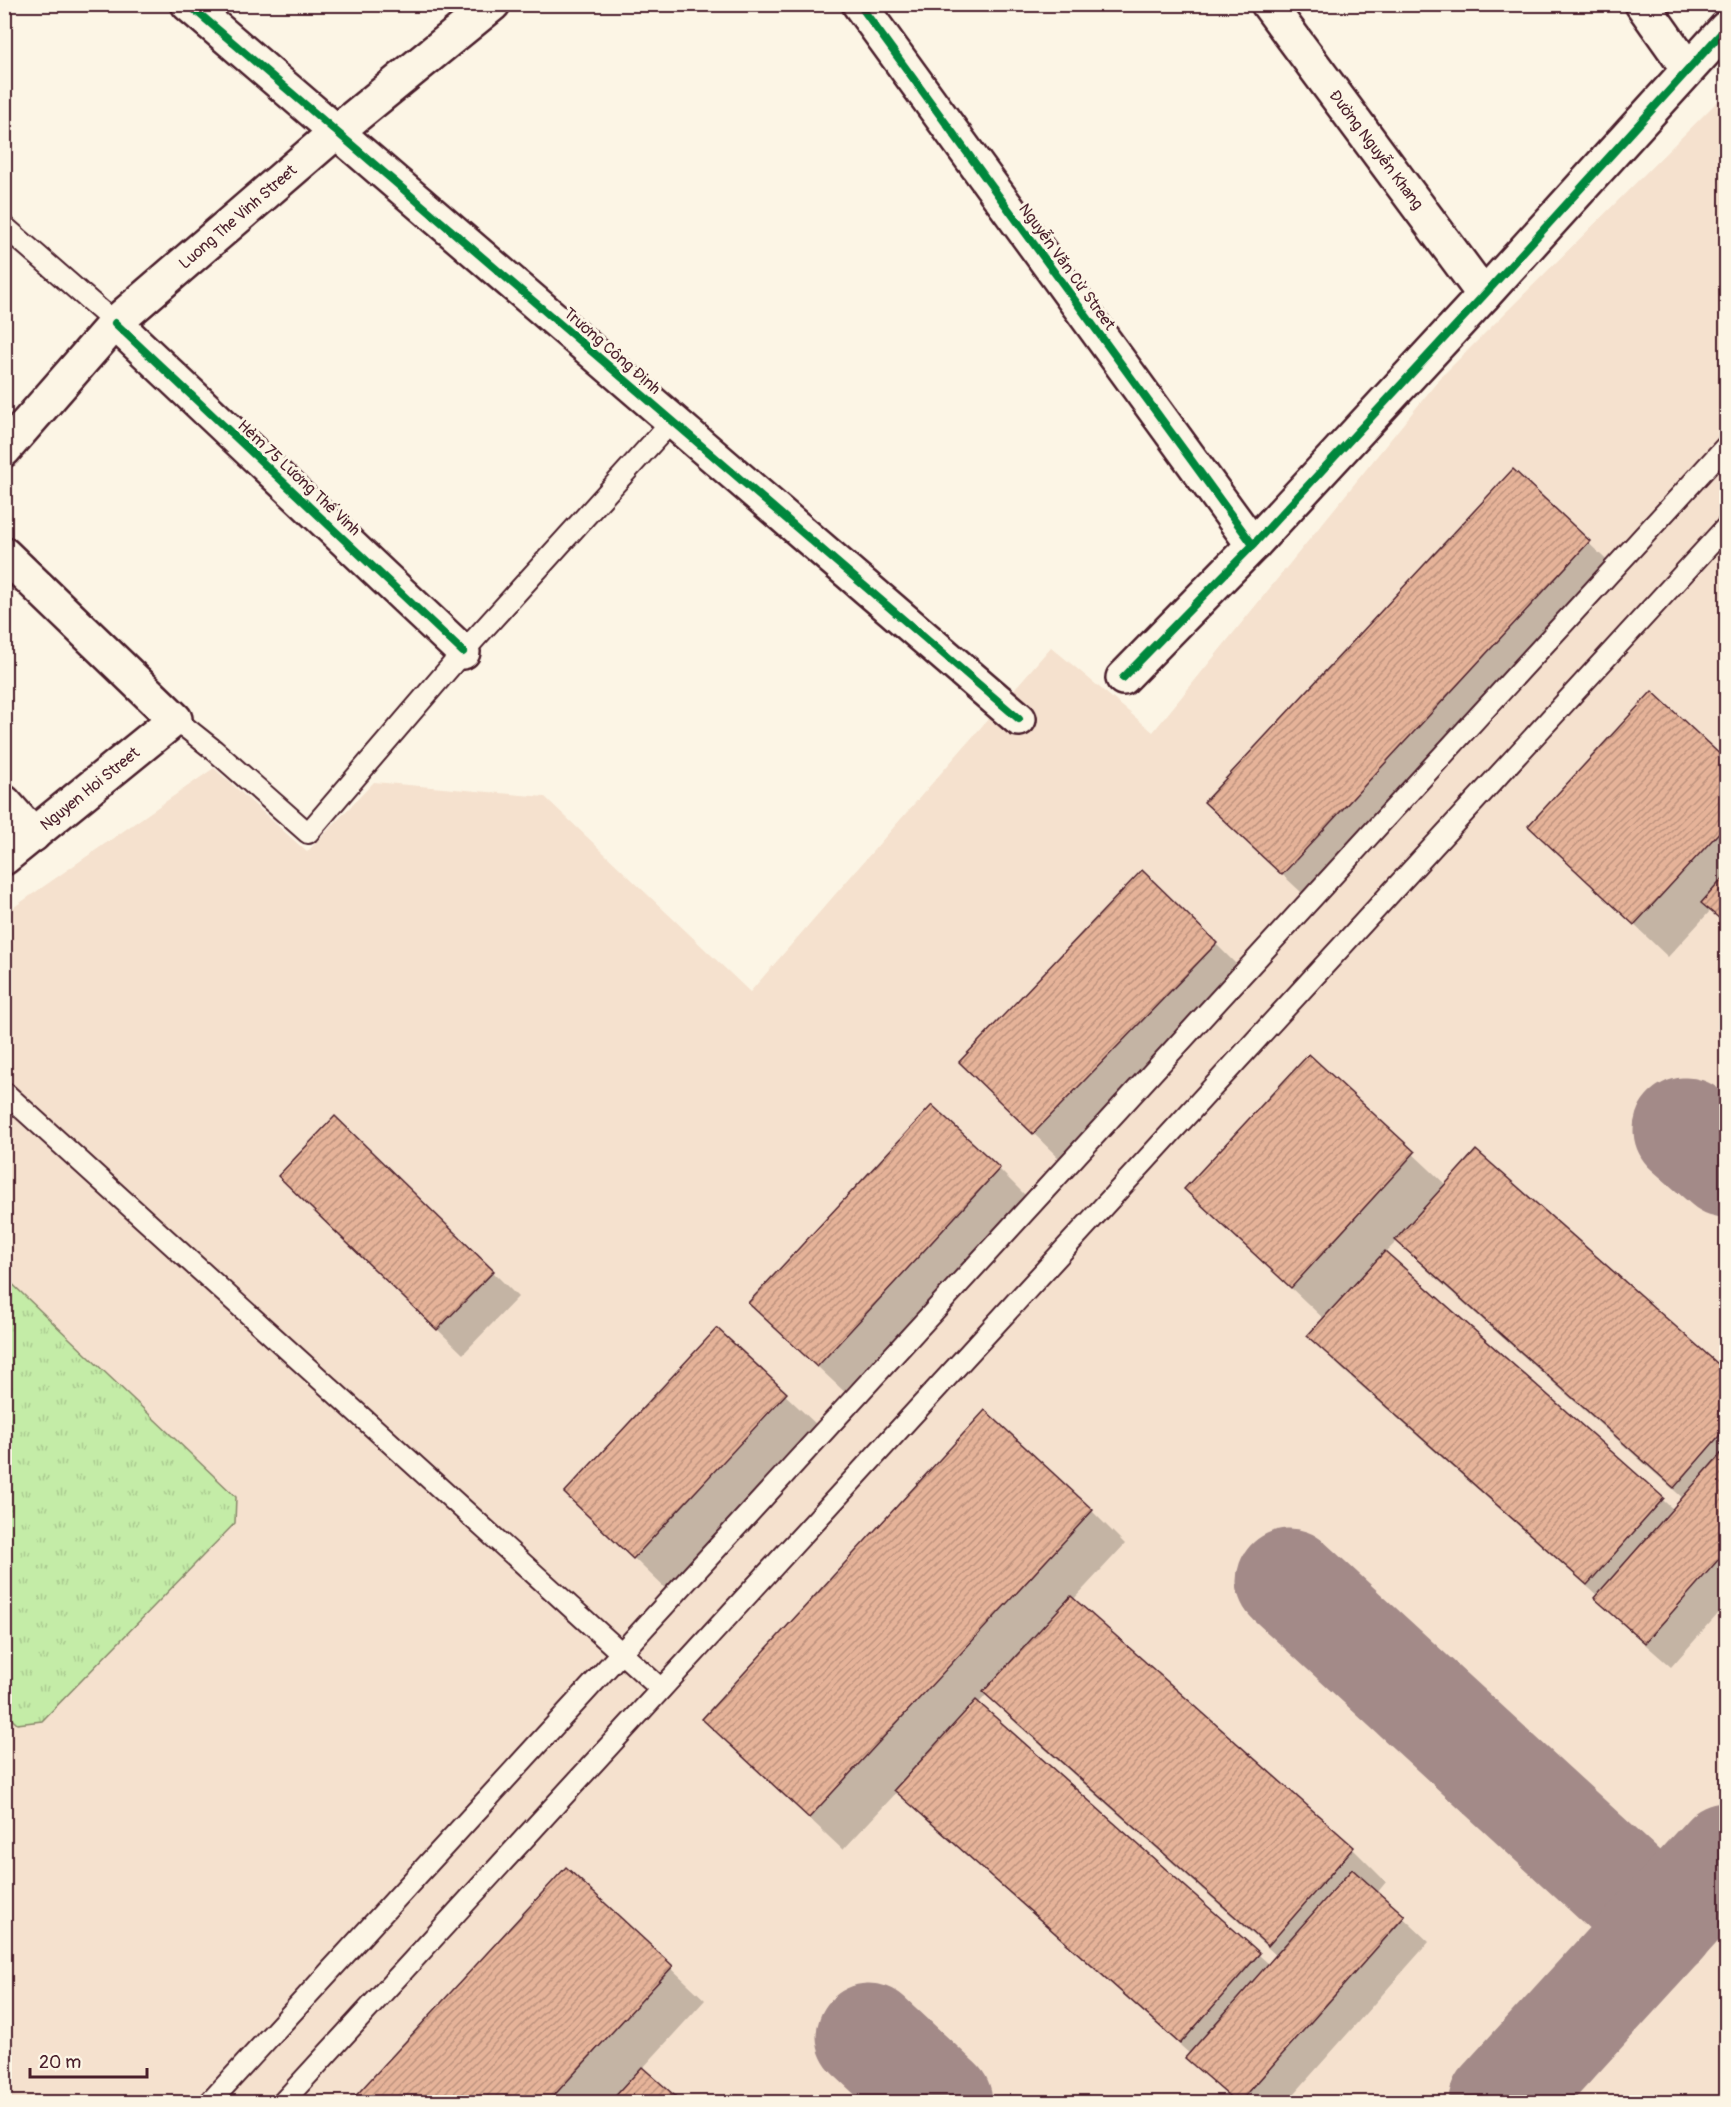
<svg xmlns="http://www.w3.org/2000/svg" width="1731" height="2107" viewBox="0 0 1731 2107" font-family="Pangolin,sans-serif">
<style>
.built{fill:#f5e1ce}
.grass{fill:url(#grass-tufts);stroke:#878669;stroke-width:1.5}
.shadow{fill:#0003;fill-rule:evenodd}
.lines{fill:none;stroke-linecap:round;stroke-linejoin:round}
.taxiway{stroke:#a38a88;stroke-width:105}
.building{fill:url(#building-hatch);stroke:#4a1f2b;stroke-width:1.5}
.lane-casing{stroke:#4a1f2b;stroke-width:24}
.street-casing{stroke:#4a1f2b;stroke-width:38}
.secondary-casing{stroke:#4a1f2b;stroke-width:38}
.lane{stroke:#fcf5e5;stroke-width:20}
.street{stroke:#fcf5e5;stroke-width:33}
.secondary{stroke:#fcf5e5;stroke-width:33}
.cycleway-casing{stroke:#fcf5e5;stroke-width:11}
.cycleway{stroke:#00873e;stroke-width:8}
.labels{text-anchor:middle;dominant-baseline:central;stroke-width:6;stroke-linejoin:round;paint-order:stroke}
.street-label{font-size:16px;fill:#4a1f2b;stroke:#fcf5e5}
</style>
<defs>
<pattern id="grass-tufts" width="24" height="20" patternUnits="userSpaceOnUse" patternTransform="scale(1.5)"><rect width="24" height="20" fill="#c4eca7"/><path d="M3 7l-1-3M5 7V3M7 7l1-3M15 17l-1-3M17 17v-4M19 17l1-3" fill="none" stroke="#aaca90"/></pattern>
<pattern id="building-hatch" width="6" height="6" patternUnits="userSpaceOnUse" patternTransform="scale(1.5)"><rect width="6" height="6" fill="#e6b399"/><path d="M-1 1l2-2M0 6l6-6M5 7l2-2" fill="none" stroke="#bc917d"/></pattern>
</defs>
<rect width="100%" height="100%" fill="#fcf5e5"/>
<filter id="ink" filterUnits="userSpaceOnUse"><feTurbulence type="fractalNoise" baseFrequency=".0167" numOctaves="2"/><feDisplacementMap in="SourceGraphic" scale="12" xChannelSelector="R" yChannelSelector="G"/><feConvolveMatrix kernelMatrix="1 2 1 2 8 2 1 2 1" color-interpolation-filters="sRGB"/></filter>
<g filter="url(#ink)">
<path class="built" d="M1726,93v2009h-1721l-1,-1188 210,-146 93,84 67,-70 171,15 205,195 301,-345 102,85 289,-356z"/>
<path class="grass" d="M4,1276l232,221 -1,26 -193,198 -25,3 -13,-12z"/>
<g class="shadow">
<path d="M1513,471l109,104 -306,331 -77,-72z"/>
<path d="M1652,693l74,69v164l-15,-16 -43,47 -138,-131z"/>
<path d="M1216,944l33,33 -182,189 -73,-71z"/>
<path d="M1309,1056l137,129 31,-33 249,221v232l-55,62 -50,-44 -25,-25 2,-2 -256,-227 -33,-33 15,-17 -138,-130zM1397,1241l33,32 254,226 -10,11 -289,-257z"/>
<path d="M999,1169l33,33 -181,196 -101,-95z"/>
<path d="M305,1201l188,71 25,25 -55,57z"/>
<path d="M717,1330l102,97 -152,163 -101,-97z"/>
<path d="M1092,1511l33,33 -52,56 280,249 33,33 -9,11 52,49 -142,160h-52l-48,-44 3,-4 -261,-232 -31,-31 -55,59 -139,-131zM987,1694l31,31 259,231 -8,8 -291,-260z"/>
<path d="M566,1869l139,131 -63,69 38,33h-328z"/>
</g>
<g class="lines">
<g class="taxiway">
<path d="M1686,1130l40,35"/>
<path d="M1289,1581l374,344"/>
<path d="M869,2036l71,66"/>
<path d="M1501,2102l225,-247"/>
</g>
</g>
<g class="building">
<path d="M1513,469l77,72 -308,334 -78,-73z"/>
<path d="M1652,691l74,69v65l-92,100 -106,-99z"/>
<path d="M1142,870l75,73 -184,191 -74,-72z"/>
<path d="M1726,875v49l-25,-21z"/>
<path d="M1309,1054l106,98 -124,136 -107,-99z"/>
<path d="M932,1105l68,63 -183,199 -69,-64z"/>
<path d="M335,1116l159,155 -57,59 -159,-154z"/>
<path d="M1476,1150l250,221v57l-52,60 -279,-248z"/>
<path d="M1385,1251l279,247 -77,87 -280,-249z"/>
<path d="M717,1328l70,65 -154,166 -69,-66z"/>
<path d="M985,1410l108,100 -284,308 -107,-99z"/>
<path d="M1726,1448v103l-81,92 -51,-45z"/>
<path d="M1071,1596l283,251 -86,99 -285,-254z"/>
<path d="M976,1700l284,253 -80,91 -286,-254z"/>
<path d="M566,1867l107,99 -125,136h-198z"/>
<path d="M1352,1869l53,47 -165,186h-4l-51,-44z"/>
<path d="M642,2067l40,35h-72z"/>
</g>
<g class="lines">
<g class="lane-casing">
<g id="lane">
<path d="M4,226l111,97"/>
<path d="M175,719l39,31 94,83 155,-181 209,-231"/>
<path d="M4,1092l657,597"/>
<path d="M210,2102l1516,-1656"/>
<path d="M283,2102l1443,-1575"/>
</g>
</g>
<g class="street-casing">
<g id="street">
<path d="M859,4l394,541"/>
<path d="M1268,4l216,291"/>
<path d="M1642,4l46,65"/>
<path d="M115,323l348,329"/>
<path d="M4,554l171,165 -171,139"/>
<path d="M1123,678l130,-133 231,-250 242,-267"/>
<path d="M4,802l29,33"/>
</g>
</g>
<g class="secondary-casing">
<g id="secondary">
<path d="M188,4l831,715"/>
<path d="M4,450l111,-127 221,-191 157,-128"/>
</g>
</g>
<use href="#lane" class="lane"/>
<use href="#street" class="street"/>
<use href="#secondary" class="secondary"/>
<g class="cycleway-casing">
<g id="cycleway">
<path d="M188,4l831,715"/>
<path d="M859,4l394,541"/>
<path d="M115,323l348,329"/>
<path d="M1123,678l130,-133 231,-250 242,-267"/>
</g>
</g>
<use href="#cycleway" class="cycleway"/>
</g>
</g>
<g class="labels">
<g class="street-label">
<text transform="translate(1376 150) rotate(53)">Đường Nguyễn Khang</text>
<text transform="translate(238 217) rotate(-41)">Luong The Vinh Street</text>
<text transform="translate(1067 267) rotate(54)">Nguyễn Văn Cừ Street</text>
<text transform="translate(612 351) rotate(41)">Trương Công Định</text>
<text transform="translate(299 478) rotate(43)">Hẻm 75 Lương Thế Vinh</text>
<text transform="translate(90 789) rotate(-39)">Nguyen Hoi Street</text>
</g>
</g>
<rect width="1731" height="2107" fill="none" stroke="#fcf5e5" stroke-width="24"/>
<rect x="12" y="12" width="1707" height="2083" fill="none" stroke="#4a1f2b" stroke-width="2" filter="url(#ink)"/>
<path d="M30 2068v9h117v-9" fill="none" stroke="#4a1f2b" stroke-width="3"/>
<text x="39" y="2068" font-size="18" fill="#4a1f2b" stroke="#fcf5e5" stroke-width="4.5" paint-order="stroke">20 m</text>
</svg>
